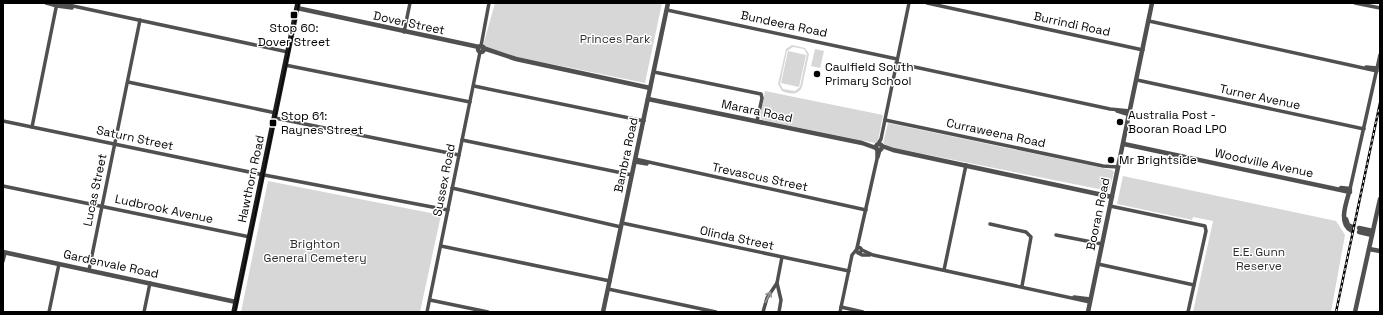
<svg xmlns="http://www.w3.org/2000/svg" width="1383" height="315" viewBox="0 0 1383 315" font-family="'Space Grotesk',sans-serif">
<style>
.green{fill:#d7d7d7;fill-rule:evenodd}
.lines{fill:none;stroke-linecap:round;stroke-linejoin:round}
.minor{stroke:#505050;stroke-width:3.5}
.tertiary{stroke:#505050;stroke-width:4.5}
.secondary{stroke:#1d1d1d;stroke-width:5.5}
.tram{stroke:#000;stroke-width:1}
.rail-casing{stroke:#000;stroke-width:2.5}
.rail{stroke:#fff;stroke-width:1;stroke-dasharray:3;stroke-linecap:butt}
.oneway{stroke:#969696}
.poi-dot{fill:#000;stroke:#fff;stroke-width:1.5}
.labels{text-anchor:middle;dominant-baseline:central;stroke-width:3;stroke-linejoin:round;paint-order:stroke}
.street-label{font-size:12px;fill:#000;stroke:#fff}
.poi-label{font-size:12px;fill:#000;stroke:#fff;text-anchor:start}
.park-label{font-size:12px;fill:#2e2e2e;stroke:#fff}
</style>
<rect width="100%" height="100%" fill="#fff"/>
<g class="green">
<path d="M495,3h167l-17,80 -128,-26 -33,-11v-4z"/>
<path d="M792,45l13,3 4,6 -7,33c-4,9 -13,7 -20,4l-4,-7 8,-35zM793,47l11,2 3,5 -7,33 -5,4 -12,-2 -3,-5 7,-33z"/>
<path d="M815,49l9,2 -4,17 -9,-2z"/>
<path d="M788,51l18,4 -7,32 -18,-4z"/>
<path d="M765,91l118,24 -5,26 -3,2 -113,-23 -2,-4z"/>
<path d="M888,123l224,47 2,2 -5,19 -220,-44 -6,-4z"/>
<path d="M1123,176l213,45 9,14 -14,77h-138l20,-91 -20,-4 -1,3 -75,-16z"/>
<path d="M268,181l173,34 -21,97h-179z"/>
</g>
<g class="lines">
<g class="minor">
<path d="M46,3l11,3 15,2"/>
<path d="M59,3l229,49"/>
<path d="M927,3l216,47"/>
<path d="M1355,3l25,5"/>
<path d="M667,10l230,49"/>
<path d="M1149,21l228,50"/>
<path d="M404,32l6,-29"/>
<path d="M481,46l8,-43"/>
<path d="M896,63l214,46 20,2"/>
<path d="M285,65l185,37"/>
<path d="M1366,67l11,1"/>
<path d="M654,72l107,22 1,4 -5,23"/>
<path d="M1137,80l227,49"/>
<path d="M128,82l148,31"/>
<path d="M474,86l170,35"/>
<path d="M1117,111l13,4"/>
<path d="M275,118l184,37"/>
<path d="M885,120l218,46 15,1"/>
<path d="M3,121l256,53 189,36"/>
<path d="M32,127l25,-124"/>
<path d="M462,140l170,35"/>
<path d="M878,144l3,-5 28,-136"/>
<path d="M878,157l2,-7"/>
<path d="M635,159l231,51"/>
<path d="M635,162l12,2"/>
<path d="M3,186l247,51"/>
<path d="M452,188l169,39"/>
<path d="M1350,189l30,-134"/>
<path d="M1110,206l95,20 1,5 -18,81"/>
<path d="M622,223l227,48"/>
<path d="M990,224l36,8 5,5 -9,49"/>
<path d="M1056,235l46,9"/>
<path d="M441,246l169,35"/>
<circle cx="859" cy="250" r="2.5"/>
<path d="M857,248l20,-89v-10"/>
<path d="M862,250l11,5 217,47"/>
<path d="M858,253l4,2h8"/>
<path d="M3,261l2,-8"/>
<path d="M1098,264l96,21"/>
<path d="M89,270l51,-250"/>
<path d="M944,270l22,-105"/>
<path d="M777,283l4,17 -2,12"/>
<path d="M608,289l108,23"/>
<path d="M1074,297l16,2"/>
<path d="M430,300l58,12"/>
<path d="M841,307l22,5"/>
<path d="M49,312l10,-48"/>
<path d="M144,312l6,-29"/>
<path d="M427,312l53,-260"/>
<path d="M763,312l4,-14 10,-15 5,-26"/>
<path d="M840,312l12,-57 5,-6"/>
</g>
<g class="tertiary">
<path d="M297,8l182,39"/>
<circle cx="481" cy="49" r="3"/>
<path d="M483,48l33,11 134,29"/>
<path d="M648,99l214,44 14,5"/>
<path d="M1124,144l226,48"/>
<circle cx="879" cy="147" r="3"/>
<path d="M882,146l11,4 219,47"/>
<path d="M1341,188l9,1c-3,12 -13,35 2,42"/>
<path d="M1346,219l2,6 5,2"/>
<path d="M1359,228l14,3"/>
<path d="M1359,232l13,3"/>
<path d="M1369,249l11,2"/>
<path d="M3,252l233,50"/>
<path d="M603,312l65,-309"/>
<path d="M1088,312l64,-309"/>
<path d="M1355,312l25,-113"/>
</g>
<path class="secondary" d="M234,312l64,-309"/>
<path class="tram" d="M235,312l64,-309"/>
<g class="rail-casing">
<path id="rail" d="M1336,312l44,-209"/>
</g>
<use href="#rail" class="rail"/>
</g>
<defs><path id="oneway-shaft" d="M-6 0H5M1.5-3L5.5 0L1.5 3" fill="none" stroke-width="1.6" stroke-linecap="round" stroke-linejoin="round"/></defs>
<use class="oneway" href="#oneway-shaft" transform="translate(768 297) rotate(-63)"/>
<g class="poi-dot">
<rect x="290" y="11" width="8" height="8" rx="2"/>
<circle cx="817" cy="74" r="4"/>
<circle cx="1120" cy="122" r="4"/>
<rect x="269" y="119" width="8" height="8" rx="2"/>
<circle cx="1111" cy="160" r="4"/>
</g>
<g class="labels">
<g class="street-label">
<text transform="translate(409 23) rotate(12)">Dover Street</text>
<text transform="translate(784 24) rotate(12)">Bundeera Road</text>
<text transform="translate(1072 24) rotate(12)">Burrindi Road</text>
<text transform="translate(1260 97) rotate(12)">Turner Avenue</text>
<text transform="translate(757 111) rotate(12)">Marara Road</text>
<text transform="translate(996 133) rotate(12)">Curraweena Road</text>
<text transform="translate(135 138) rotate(12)">Saturn Street</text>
<text transform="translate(626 155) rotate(-78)">Bambra Road</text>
<text transform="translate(1264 163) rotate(12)">Woodville Avenue</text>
<text transform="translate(760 177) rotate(12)">Trevascus Street</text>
<text transform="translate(251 179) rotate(-78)">Hawthorn Road</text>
<text transform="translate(444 180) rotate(-79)">Sussex Road</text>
<text transform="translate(95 190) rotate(-78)">Lucas Street</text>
<text transform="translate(164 209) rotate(12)">Ludbrook Avenue</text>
<text transform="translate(1098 214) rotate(-78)">Booran Road</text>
<text transform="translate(737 238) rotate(12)">Olinda Street</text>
<text transform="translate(111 264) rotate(12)">Gardenvale Road</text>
</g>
<g class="poi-label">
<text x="294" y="28" text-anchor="middle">Stop 60:<tspan x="294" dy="14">Dover Street</tspan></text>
<text x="825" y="67">Caulfield South<tspan x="825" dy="14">Primary School</tspan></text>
<text x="1128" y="115">Australia Post -<tspan x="1128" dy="14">Booran Road LPO</tspan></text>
<text x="281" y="116">Stop 61:<tspan x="281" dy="14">Raynes Street</tspan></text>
<text x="1119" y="160">Mr Brightside</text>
</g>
<g class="park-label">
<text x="615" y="39">Princes Park</text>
<text x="315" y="244">Brighton<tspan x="315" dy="14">General Cemetery</tspan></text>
<text x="1259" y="252">E.E. Gunn<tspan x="1259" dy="14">Reserve</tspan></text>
</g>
</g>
<rect width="1383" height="315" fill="none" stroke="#000000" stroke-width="8"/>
</svg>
